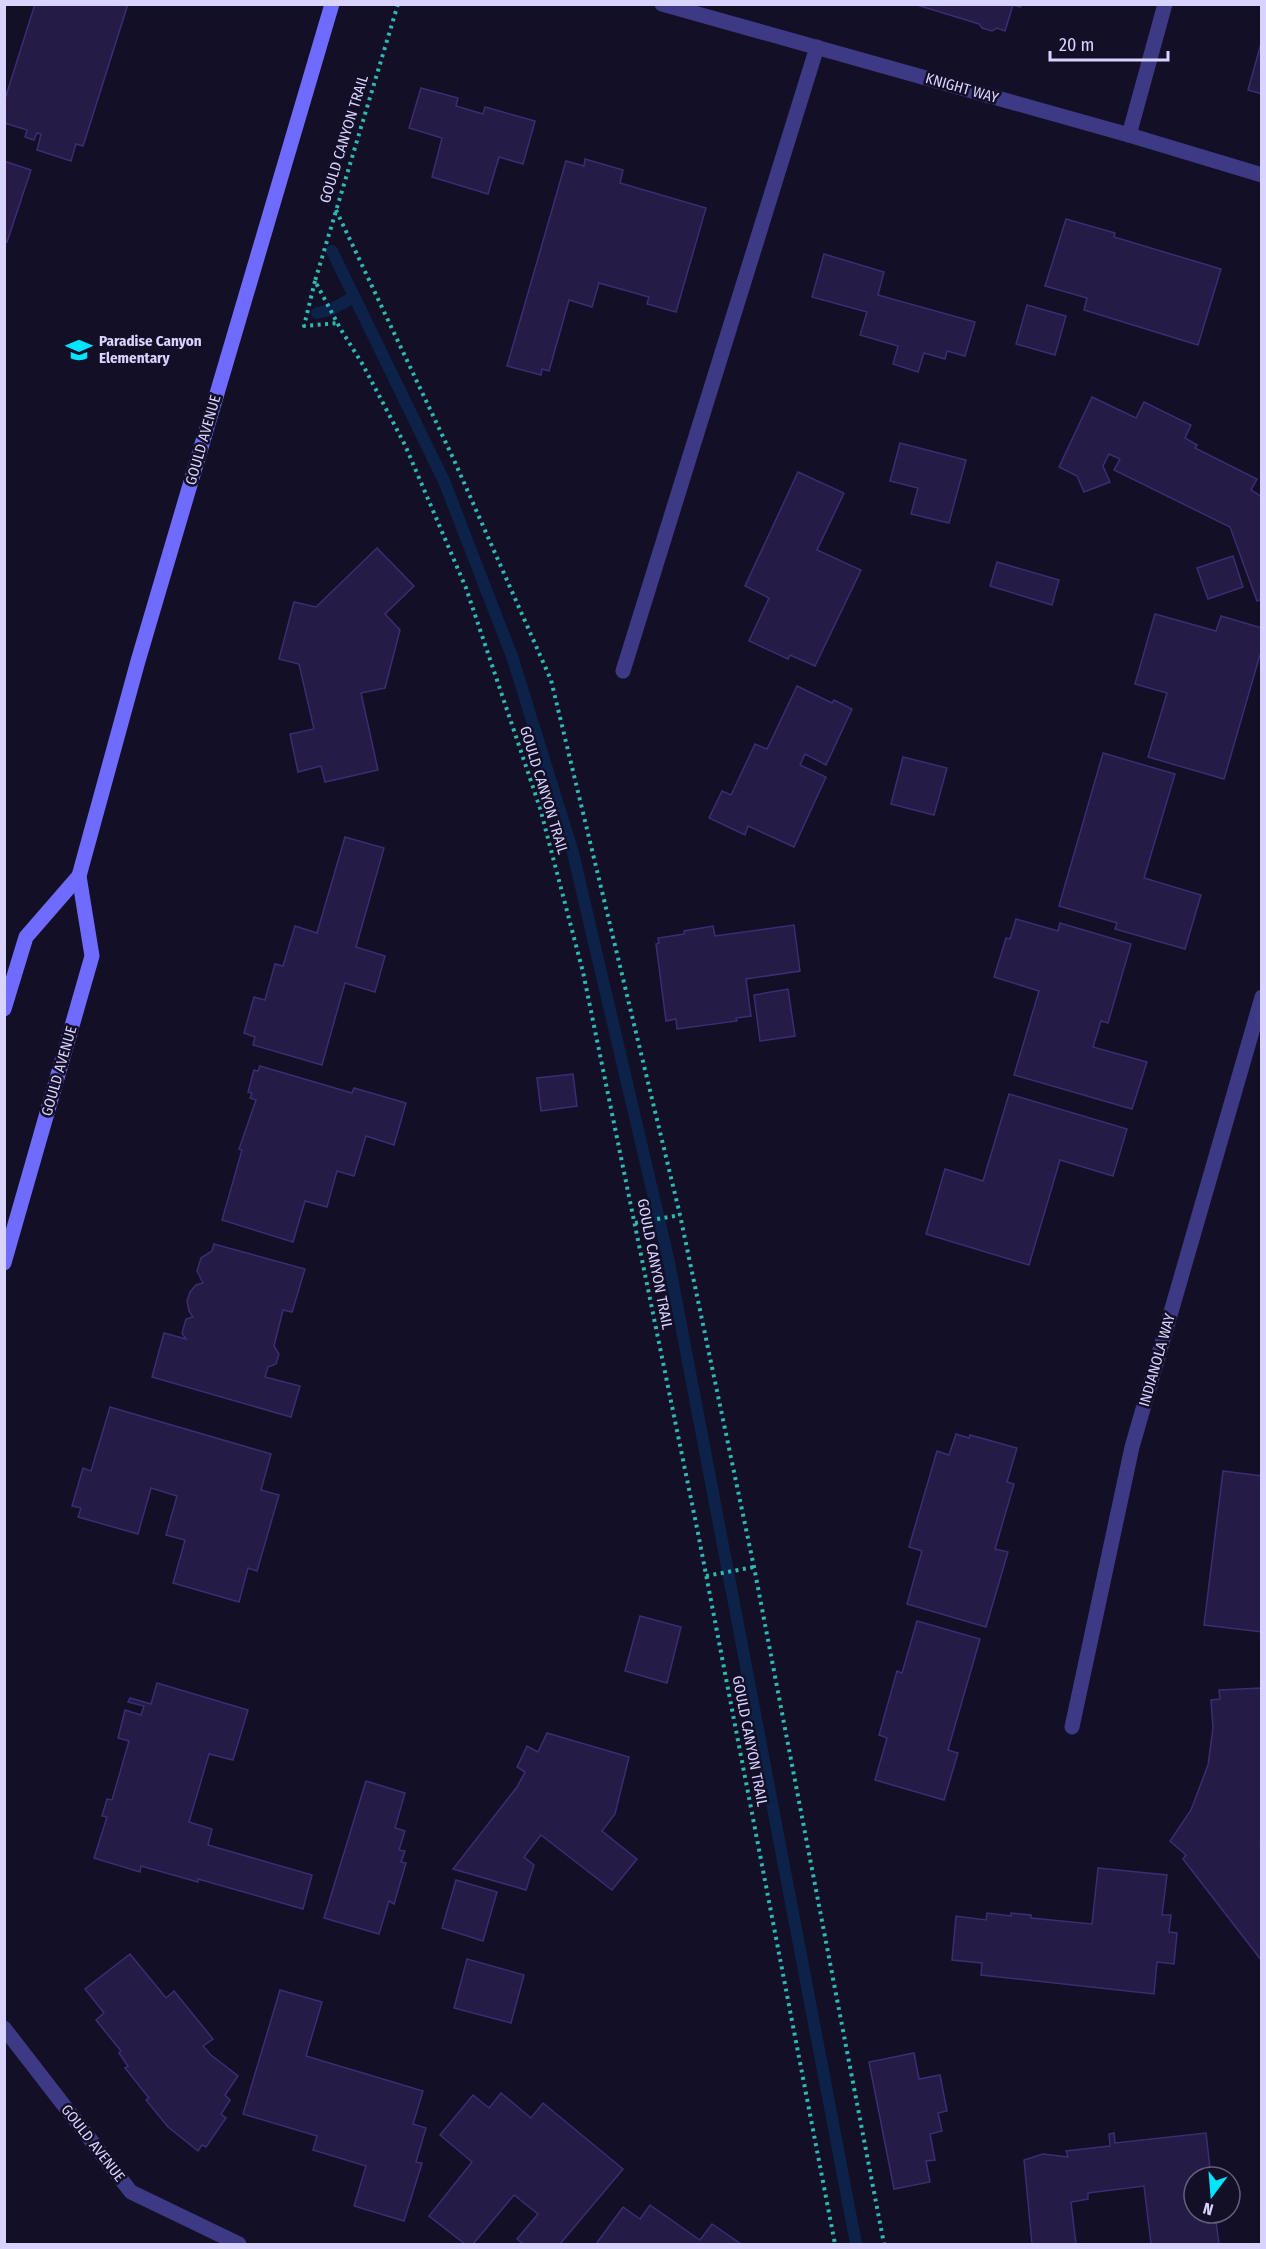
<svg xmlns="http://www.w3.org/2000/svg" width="1266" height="2249" viewBox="0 0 1266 2249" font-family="'Fira Sans Condensed',sans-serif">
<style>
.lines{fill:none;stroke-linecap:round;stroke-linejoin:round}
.stream{stroke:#0c2248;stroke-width:12}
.building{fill:#241b47;stroke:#3b2d73;stroke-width:1.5}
.path{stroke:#2fb8b0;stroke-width:4;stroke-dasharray:3 4.5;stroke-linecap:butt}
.lane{stroke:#3d3a85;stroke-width:15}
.street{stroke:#3d3a85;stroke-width:15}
.secondary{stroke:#6f6bff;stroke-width:15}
.labels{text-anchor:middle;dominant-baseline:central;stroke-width:5;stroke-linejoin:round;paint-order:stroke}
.street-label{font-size:15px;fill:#d9d4ff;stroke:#130f26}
.poi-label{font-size:15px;font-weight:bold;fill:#d9d4ff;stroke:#130f26;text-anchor:start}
</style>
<rect width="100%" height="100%" fill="#130f26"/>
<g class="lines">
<g class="stream">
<path d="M332,251l112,230 69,178 60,194 96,409 187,982"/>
<path d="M317,313l13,-3 24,-13"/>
</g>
</g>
<g class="building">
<path d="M35,4h93l-45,142 -7,-2 -5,17 -34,-11 4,-16 -4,-1 -3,7 -9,-3 2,-7 -23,-7v-21z"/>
<path d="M914,4h109l-3,3 -7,-2 -8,26 -8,-3 -5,3 -10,-3 -3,-4z"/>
<path d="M1262,40v54l-14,-4z"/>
<path d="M421,88l37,10 -2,8 27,8 2,-7 50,14 -12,43 -24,-7 -11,37 -56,-17 10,-39 -33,-10z"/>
<path d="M585,159l38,11 -3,13 86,25 -30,104 -29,-8 2,-7 -50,-14 -7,24 -23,-7 -20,71 -7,-2 -1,6 -34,-9 59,-205 18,5z"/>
<path d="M4,161l27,9 -24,72 -3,-1z"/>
<path d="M1066,219l49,14 -1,4 107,32 -23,76 -114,-35 3,-12 -42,-12z"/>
<path d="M824,254l60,18 -6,23 97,27 -10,34 -18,-5 -2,8 -21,-6 -6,19 -25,-8 5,-18 -38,-11 7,-23 -55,-15z"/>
<path d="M1027,305l39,11 -11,39 -39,-11z"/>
<path d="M1092,397l44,21 8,-16 47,23 -6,13 12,7 -2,3 62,31 -6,11 11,7v102l-5,2 -27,-74 -116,-57 6,-11 -11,-5 -6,12 7,16 -26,10 -7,-16 -18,-9z"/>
<path d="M900,443l66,17 -17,63 -38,-9 7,-26 -28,-7z"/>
<path d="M798,472l46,21 -27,57 44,20 -46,96 -25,-11 -2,4 -39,-18 20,-43 -24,-12z"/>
<path d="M377,548l37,38 -29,28 15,16 -15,58 -24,5 17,77 -53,12 -4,-16 -23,6 -8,-38 24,-5 -15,-65 -20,-5 15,-57 22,5z"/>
<path d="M1233,556l10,31 -35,12 -11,-31z"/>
<path d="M997,562l62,18 -7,25 -62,-19z"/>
<path d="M1155,614l61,17 5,-15 41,12v20l-38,131 -76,-22 19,-64 -32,-9z"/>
<path d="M797,686l35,17 2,-3 18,9 -26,56 -21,-11 -5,11 26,12 -32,70 -46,-21 -3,9 -36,-17 13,-27 9,4 24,-51 12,5z"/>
<path d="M1103,753l72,21 -31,104 57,17 -16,54 -70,-20 2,-6 -58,-17z"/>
<path d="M903,757l44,11 -13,47 -43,-11z"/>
<path d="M345,837l39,11 -28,99 29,9 -10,36 -30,-9 -23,82 -69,-20 2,-8 -11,-4 10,-36 11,3 10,-36 8,2 12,-40 22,7z"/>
<path d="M1016,919l42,12 2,-8 71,21 -23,79 -7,-2 -8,26 54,15 -15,47 -118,-34 25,-84 -45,-14 12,-39 4,1z"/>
<path d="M794,925l6,46 -54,8 5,37 -15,2 1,3 -60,8 -1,-10 -10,2 -10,-77 3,-1 -1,-5 26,-4v-3l29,-5 2,10z"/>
<path d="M788,989l7,47 -35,5 -6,-46z"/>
<path d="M260,1066l92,27 2,-5 52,15 -12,42 -28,-9 -12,40 -17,-5 -10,36 -22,-6 -12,41 -71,-22 20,-70 -3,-1 17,-49 -6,-2 2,-5 -4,-1 6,-22 4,1z"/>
<path d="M573,1074l4,32 -36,5 -4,-33z"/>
<path d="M1009,1094l118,35 -14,47 -53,-16 -31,105 -103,-31 19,-65 38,12z"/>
<path d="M214,1244l91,25 -13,43 -9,-2 -9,36 5,8 -3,10 -8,3 -3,10 35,9 -9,31 -139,-40 12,-44 22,6 -4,-6 4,-14 7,-2 -4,-6 -2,-10 3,-9 6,-7 7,-2 -6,-12 4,-13 11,-7z"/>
<path d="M110,1407l161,47 -10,36 18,5 -22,76 -9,-3 -9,34 -66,-19 12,-43 -19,-5 11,-39 -26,-8 -13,46 -60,-17 3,-9 -9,-2 11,-38 8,3z"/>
<path d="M956,1434l13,4 1,-3 47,13 -10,34 7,2 -19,65 13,3 -22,75 -79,-23 15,-53 -13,-4 28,-96 12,4z"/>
<path d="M1223,1471l39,5v156l-58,-7z"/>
<path d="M640,1616l41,11 -14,56 -42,-12z"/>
<path d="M917,1621l63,18 -32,111 10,3 -14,47 -69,-20 12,-42 -8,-3 18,-64 5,2z"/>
<path d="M157,1683l91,27 -15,50 -24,-6 -20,68 23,7 -4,16 104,30 -9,34 -105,-30v3l-57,-16 -1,6 -46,-14 13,-41 -5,-1 5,-17 5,1 17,-59 -11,-3 7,-28 16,5 3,-9 -16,-4 2,-4 21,6z"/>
<path d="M1262,1688v154l-2,3 2,3v113l-79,-102 3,-4 -16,-14 21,-31 17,-45 5,-37 -2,-28 9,-1 -1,-9z"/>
<path d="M547,1733l82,24 -14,57 -13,17 35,28 -25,31 -71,-55 -17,22 10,8 -8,25 -73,-21 64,-82 8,-15 -8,-5 10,-21 11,6z"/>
<path d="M366,1781l39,12 -10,35 10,3 -6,19 6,1 -4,11 5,1 -12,41 -5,-3 -10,33 -55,-16z"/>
<path d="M1098,1868l69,7 -5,40h9l-2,17 8,1 -3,31 -17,-2 -3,32 -173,-19 1,-12 -30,-3 4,-44 30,4 1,-7 24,3v-3l20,2v3l61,6z"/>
<path d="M456,1880l41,12 -14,49 -41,-13z"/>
<path d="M130,1954l36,44 8,-7 39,48 -10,7 8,9 27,21 -13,19 5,5 -9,14 5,4 -20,29 -4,-2 -4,6 -30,-24 -22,-27 3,-2 -24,-30 3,-2 -9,-13 2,-2 -25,-31 8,-7 -19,-24z"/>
<path d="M467,1959l57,16 -13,48 -57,-15z"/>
<path d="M280,1990l42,12 -16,54 117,35 -10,33 13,4 -10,34 6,1 -18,58 -50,-15 12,-40 -53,-16 4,-14 -74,-22z"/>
<path d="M914,2053l5,26 21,-4 7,36 -9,2 4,18 -12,3 5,26 -9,1 4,21 -36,7 -25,-127z"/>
<path d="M501,2093l30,25 12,-15 80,66 -63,75h-37l-6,-5 21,-25 -24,-19 -41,49h-8l-36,-28 43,-54 -32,-27 33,-40 16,13z"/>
<path d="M1114,2133l1,10 91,-10 5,44h-17v36h21l4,31h-68l-7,-58 -56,7v6l-17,3 5,42h-44l-8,-84 19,-6 25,3 -2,-6 44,-5 -1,-12z"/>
<path d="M650,2205l50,35 12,-16 29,20h-145l27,-37 17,12z"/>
</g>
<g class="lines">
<g class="path">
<path d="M398,4l-83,277 25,47 23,37 42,80 61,143 74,220 43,164 115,561 137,711"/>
<path d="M336,210l118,250 97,220 129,535 74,352 130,677"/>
<path d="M315,281l-11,45 34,-3"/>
<path d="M635,1223l45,-8"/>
<path d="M706,1576l48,-9"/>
</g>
<path class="lane" d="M623,671l194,-624"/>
<g class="street">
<path d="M662,4l467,131 133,40"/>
<path d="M1129,135l36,-131"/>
<path d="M1072,1727l60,-280 130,-450"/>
<path d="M4,2028l127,164 108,52"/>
</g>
<g class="secondary">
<path d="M4,1009l22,-72 53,-61"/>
<path d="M4,1263l88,-307 -13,-80 59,-215 194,-657"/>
</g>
</g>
<defs>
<g id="school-bare" transform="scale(2.07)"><path d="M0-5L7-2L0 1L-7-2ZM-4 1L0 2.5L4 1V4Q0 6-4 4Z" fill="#00e5ff" stroke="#130f26" stroke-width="2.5" paint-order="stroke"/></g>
</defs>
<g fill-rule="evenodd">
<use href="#school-bare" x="79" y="350"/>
</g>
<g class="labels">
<g class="street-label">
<text transform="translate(962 88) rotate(16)">KNIGHT WAY</text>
<text transform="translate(344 139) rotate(-73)">GOULD CANYON TRAIL</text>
<text transform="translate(203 440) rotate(-74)">GOULD AVENUE</text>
<text transform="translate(544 790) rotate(73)">GOULD CANYON TRAIL</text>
<text transform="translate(59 1071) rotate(-74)">GOULD AVENUE</text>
<text transform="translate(655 1264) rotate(79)">GOULD CANYON TRAIL</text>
<text transform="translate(1157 1360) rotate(-74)">INDIANOLA WAY</text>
<text transform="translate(750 1741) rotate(79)">GOULD CANYON TRAIL</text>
<text transform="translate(93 2143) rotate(52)">GOULD AVENUE</text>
</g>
<g class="poi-label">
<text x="99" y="341">Paradise Canyon<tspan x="99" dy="17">Elementary</tspan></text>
</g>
</g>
<rect width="1266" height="2249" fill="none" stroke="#d9d4ff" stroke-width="12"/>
<g transform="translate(1212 2195) rotate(196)"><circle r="28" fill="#130f26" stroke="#625e7d" stroke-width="1.5"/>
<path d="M0-4.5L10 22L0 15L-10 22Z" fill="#00e5ff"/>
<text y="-9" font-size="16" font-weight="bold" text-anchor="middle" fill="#d9d4ff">N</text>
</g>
<path d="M1050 51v9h118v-9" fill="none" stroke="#d9d4ff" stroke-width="3"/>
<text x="1059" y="51" font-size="18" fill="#d9d4ff" stroke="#130f26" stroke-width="4.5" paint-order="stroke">20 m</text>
</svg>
